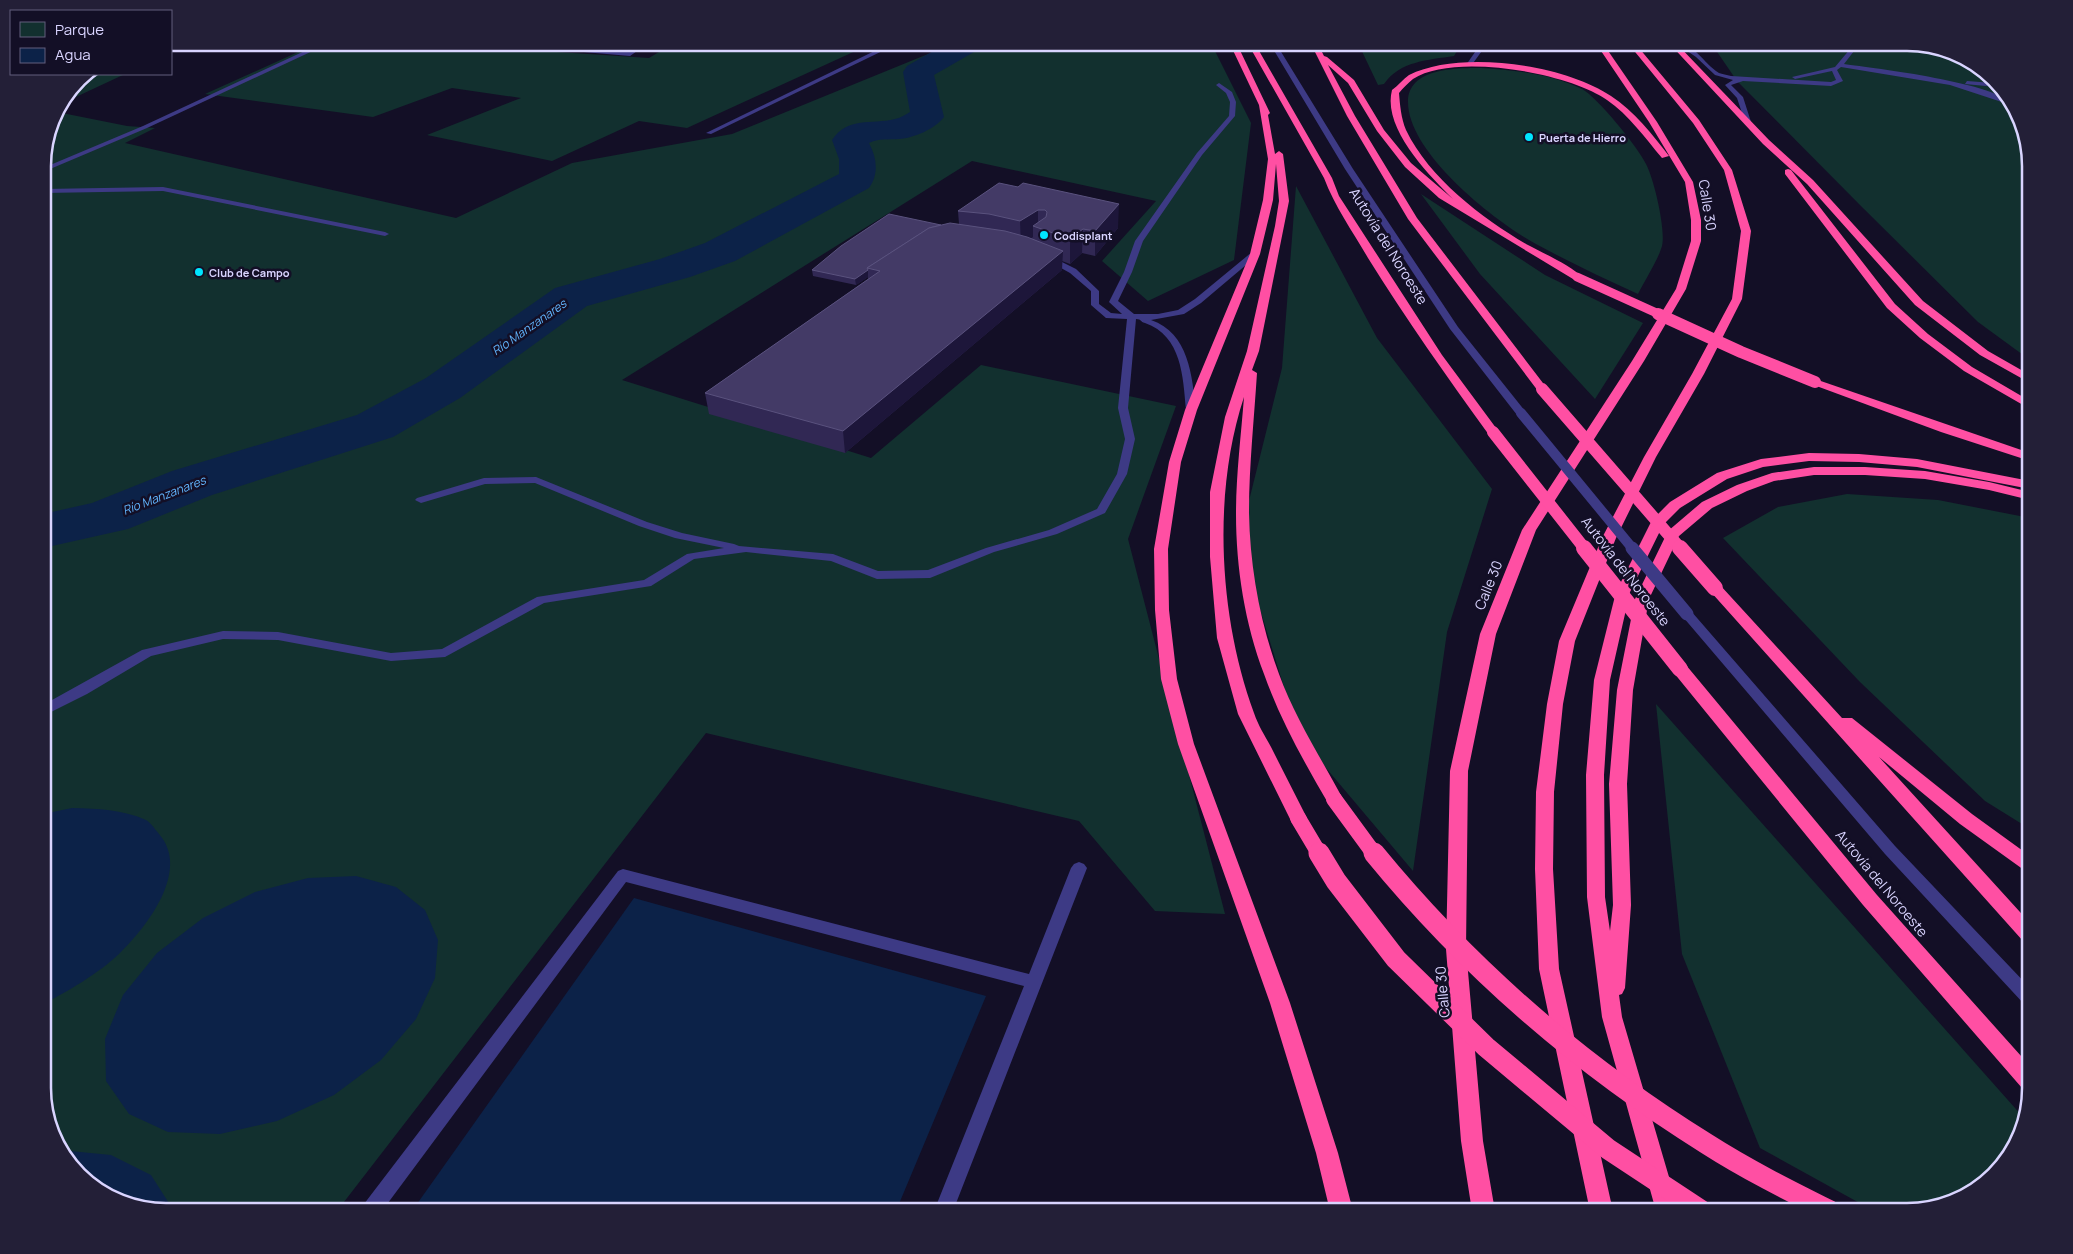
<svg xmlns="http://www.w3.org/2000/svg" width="2073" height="1254" viewBox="0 0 2073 1254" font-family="Manrope,sans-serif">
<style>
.green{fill:#12302f}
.water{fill:#0c2248}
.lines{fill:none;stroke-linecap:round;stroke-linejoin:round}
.river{fill:#0c2248;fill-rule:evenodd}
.lane{fill:#3d3a85;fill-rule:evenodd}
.highway{fill:#ff4fa3;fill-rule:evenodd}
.lane-bridge-far1{stroke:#3d3a85;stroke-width:10}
.lane-bridge{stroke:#3d3a85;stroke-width:13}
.highway-bridge-far3{stroke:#ff4fa3;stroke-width:9}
.highway-bridge-far2{stroke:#ff4fa3;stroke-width:12}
.highway-bridge-far1{stroke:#ff4fa3;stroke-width:16}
.highway-bridge{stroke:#ff4fa3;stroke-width:21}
.wall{fill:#312854}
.shaded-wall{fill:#1d163a}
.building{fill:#433a66;stroke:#5a527e}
.poi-dot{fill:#00e5ff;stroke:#130f26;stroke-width:2}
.labels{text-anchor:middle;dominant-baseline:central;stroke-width:5;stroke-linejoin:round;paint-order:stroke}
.far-poi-label{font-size:11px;font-weight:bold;fill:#d9d4ff;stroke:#130f26;text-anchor:start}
.far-water-label{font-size:12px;font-style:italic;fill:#62b6ff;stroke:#130f26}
.street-label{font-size:14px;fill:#d9d4ff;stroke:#130f26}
.rim{fill:none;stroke:#d9d4ff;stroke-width:2.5}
</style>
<rect width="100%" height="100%" fill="#130f26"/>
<g class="green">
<path d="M318,43h103l228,15 25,-15h199l-186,85 -48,-7 -87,40 -125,-26 94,-37 -69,-10 -79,29 -168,-23z"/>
<path d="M955,43h256l40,80 -17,137 -86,41 -46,-40 54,-60 -184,-40 -350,219 249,78 110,-93 195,41 -48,133 97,375 -70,-3 -76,-90 -373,-88 -369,478h-171l-62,-16 -45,-45 -16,-55v-936l9,-40 5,-7 70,14 28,2 -30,15 331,75 116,-55 160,-29z"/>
<path d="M1358,43h104l-8,13c-26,4 -54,5 -70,28l-6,1z"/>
<path d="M1711,43h196l62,16 45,45 16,55v201l-52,-38 -117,-116 -124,-125z"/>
<path d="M1481,68c33,2 71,6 101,21 15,8 56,58 64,75 8,15 20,66 16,82 -4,14 -17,34 -24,48 -35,-16 -69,-32 -102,-50 -42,-23 -128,-91 -128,-142 0,-34 48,-34 73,-34z"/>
<path d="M86,74h39l-62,29 16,-24z"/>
<path d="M1296,186l81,152 115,151 -45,143 -34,239 -114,-135 -60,-195 43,-173z"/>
<path d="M1421,194l124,81 98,48 -48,76 -115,-125z"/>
<path d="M1847,494l91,6 92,18v311l-45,-28 -125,-119 -137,-144 55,-31z"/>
<path d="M1656,704l367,413 -9,33 -45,45 -62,16h-33l-114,-63 -78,-194z"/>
</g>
<g class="water">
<path d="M72,808c27,1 49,1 74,12 5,3 9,9 13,14 32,36 -12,93 -40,120 -20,19 -52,38 -76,50v-190z"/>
<path d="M356,876l40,11 29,23 13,30 -3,38 -19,41 -35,41 -47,35 -57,26 -57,13 -52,-2 -39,-18 -23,-33 -1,-42 18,-44 34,-42 46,-35 52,-26 53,-14z"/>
<path d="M634,898l352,98 -90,215h-484z"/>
<path d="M60,1150l51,5 40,20 23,36h-8l-62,-16z"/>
</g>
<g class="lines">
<path class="river" d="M949,42h36l-4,6 -47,27 10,42c-9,12 -30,21 -45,22 -10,1 -21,-1 -30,4 8,15 10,31 0,45l-134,73 -45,16 -103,29 -127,92 -67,39 -181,58 -84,34 -85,19v-34l49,-11 80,-32 185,-56 69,-37 129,-90 105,-29 45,-16 134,-69v-15l-7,-19c16,-24 39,-15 63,-21 5,-1 10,-4 15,-7l-7,-40 4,-6z"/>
<g class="lane">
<path d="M324,42h8l-185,86 -104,44v-4l100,-42z"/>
<path d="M467,42h32l130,10 14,-10h7l-20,14z"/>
<path d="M893,42h8l-190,92 -5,-1z"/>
<path d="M1269,42h6l78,127 105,158 67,84v4h-8l-67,-86 -105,-160z"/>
<path d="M1539,42h8l-24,7 -39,-1 -13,18 -5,-1 14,-20 43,1z"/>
<path d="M1674,42c20,0 29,21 45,31 3,1 8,2 12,3l100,6 5,-2 -4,-9 -37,8 -3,-2 43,-10 21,-25h5l-17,22c30,4 156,19 170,42l-64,-21 -109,-18 -4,3 6,11 -12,5 -88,-5 -12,4 12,12 9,28 -3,2 -3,-2 -9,-27 -12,-13 8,-5 -18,-5 -19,-18z"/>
<path d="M1967,81l26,2 3,4 -31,-3z"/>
<path d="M1219,83l13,9 4,10 -1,14 -33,39 -59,86 -11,31 -14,29 16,13h24l20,-4 17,-11 57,-47 7,2 -58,49 -17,11 -33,6c38,13 41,56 45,90l-1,2 -4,1 -5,-3c-3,-33 -4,-74 -41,-87 -5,-1 -3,-4 -9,-4l-8,89 7,31 -8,35 -22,39 -48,21 -63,18 -64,26 -53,1 -46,-18 -85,-9 -52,7 -43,27 -107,17 -99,54 -54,4 -113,-21 -55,-1 -72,17 -64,38 -44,22v-11l99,-55 81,-19 55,1 113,21 51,-4 95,-52 107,-17 43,-26 37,-6 -49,-10 -36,-12 -104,-43 -50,1 -64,19 -6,-3 2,-2 67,-20 52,-1 111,45 35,11 52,11 5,2 94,8 45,17 50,-1 58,-22 63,-18 48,-21 20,-35 8,-35 -7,-31 9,-89 -21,-1 -15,-13v-14l-21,-18 -27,-15 7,-2 26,13 23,22v13l12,9 11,1 -13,-12 15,-30 11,-31 62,-88 32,-37 1,-14 -4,-9 -10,-8z"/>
<path d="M163,187l222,45 4,2 -4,2 -222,-45 -120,2v-4z"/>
<path d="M1687,610l4,1 204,235 135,142v18l-6,-2 -139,-150 -202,-237 -2,-3z"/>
<path d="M1079,862l5,2 3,4 -134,343h-19l90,-225 -398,-104 -244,329h-20l2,-7 254,-333 5,-2 406,105 42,-106 3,-4z"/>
</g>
<g class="highway">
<path d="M1229,42h7l34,71 -2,2 7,39 4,-3 4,3 6,47 -30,150 -7,19 5,3c-3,47 -8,94 -8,140 1,54 11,110 30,161 16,44 42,84 64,125l-3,4 -6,2 -6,-2c-24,-41 -48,-84 -64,-129 -19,-50 -28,-106 -28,-160 0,-39 5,-78 8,-117 -32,97 -25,221 10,316 4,12 11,23 17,34 12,24 24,47 36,71l-3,5 -6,2 -6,-2 -54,-109 -21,-76 -7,-81v-65l15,-75 22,-66 28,-125 4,-25 -3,-37 -3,36 -13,54 -63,156 -16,52 -13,87 1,61 8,69 17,65 96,259 48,150 15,58h-23l-14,-58 -46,-150 -92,-259 -17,-65 -6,-69 -1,-61 15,-87 16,-52 65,-156 13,-54 5,-41 -9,-54z"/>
<path d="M1247,42h7l78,136 7,18 103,159 57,77 -2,3h-8c-42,-58 -83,-116 -121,-177 -15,-26 -33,-51 -44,-80z"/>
<path d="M1310,42h7l7,14 3,1 27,23 30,50 27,33 42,36c-24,-24 -71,-71 -61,-109 6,-4 11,-11 17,-15 52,-26 156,-10 202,21 23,15 42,39 58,60l-7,2c-17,-20 -33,-43 -55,-58 -38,-27 -153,-48 -194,-21 -5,4 -10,9 -14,14 1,12 2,25 7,37 23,48 76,88 120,114 15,8 46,22 56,33l-5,3 -4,-1 -134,-81 -34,-31 -28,-36 -29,-48 -20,-18 27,51 62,102 129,169 2,2 -2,2h-8l-130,-172 -61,-103z"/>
<path d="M1595,42h7l55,80 36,60 8,38v21l-15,48 -42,72 -108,169 -40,104 -28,137 -2,178 17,192 12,70h-23l-11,-70 -15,-192 4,-178 30,-137 42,-104 110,-169 44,-72 15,-48v-21l-6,-38 -36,-60z"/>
<path d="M1627,42h7l65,78 33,50 19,61 -9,68 -38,75 -48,83 -40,81 -41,103 -12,63 -9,88 -1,77 6,100 54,242h-23l-51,-242 -4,-100 1,-77 11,-88 12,-63 43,-103 42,-81 48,-83 40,-75 9,-68 -17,-61 -31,-47z"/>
<path d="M1668,42h7l94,98 44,40 110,121 65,50 42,24v8l-50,-28 -65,-50 -108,-121 -44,-40z"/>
<path d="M1788,169l3,1 104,134 33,30 44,33 58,34v8l-66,-38 -44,-33 -33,-30 -102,-134v-4z"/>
<path d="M1815,379l215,74v8l-89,-29 -130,-48 -2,-2z"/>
<path d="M1809,453l50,1 58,5 113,22v8l-113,-22 -58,-5 -50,-1 -46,6 -36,12 -47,29 -17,17 -33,67 -20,88 -6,95 1,122 5,34 3,-26 -4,-121 8,-94 18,-91 33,-68 34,-29 35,-17 35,-12 42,-6h51l60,4 64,11 41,10v8l-41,-10 -64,-11 -60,-4h-51l-40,6 -27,10 -35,17 -33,28 -30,63 -16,91 -6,94 4,121 -6,83 -3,6 -3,1 3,22 57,194h-23l-54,-194 -15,-120 -1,-122 8,-95 22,-88 36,-72 18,-18 47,-29 44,-14z"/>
<path d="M1715,584l5,1 122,133h10l120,96 58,42v16l-6,-2 -64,-46 -81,-67 151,166v20l-7,-2 -313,-350 -2,-3 2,-3z"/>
<path d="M1680,664l6,1 191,230 153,171v25l-8,-3 -159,-183 -189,-232 -2,-4 2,-4z"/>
</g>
<path class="lane-bridge-far1" d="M1521,413l112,136"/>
<path class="lane-bridge" d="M1632,548l55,66"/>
<path class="highway-bridge-far3" d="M1577,277l84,38"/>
<g class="highway-bridge-far2">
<path d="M1658,314l83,38 74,30"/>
<path d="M1542,389l139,160"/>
<path d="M1493,432l92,117"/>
</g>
<g class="highway-bridge-far1">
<path d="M1584,548l96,121"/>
<path d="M1680,548l35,40"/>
<path d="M1334,799l41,56"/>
<path d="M1298,818l22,37"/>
</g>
<g class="highway-bridge">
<path d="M1319,853l17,28 60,78 90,88 122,102 94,62"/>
<path d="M1374,853c95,116 206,212 333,291 39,25 81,46 123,67"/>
</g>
</g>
<path class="wall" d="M999,183l119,45 -23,28 -13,-3 -12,11 -8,-3v9l-217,183 -136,-39 -4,-21 163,-114v-2l-12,8 -43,-9 -1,-6 129,-45 18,-1 -1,-13z"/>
<g class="shaded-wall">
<path d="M1119,204l-1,24 -23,28v-25z"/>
<path d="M1038,210v17l-5,-1v11l-12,9 -1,-25z"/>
<path d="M1083,229l-1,24 -12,11v-25z"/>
<path d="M1063,251l-1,19 -217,183 -2,-22z"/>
<path d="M868,270v7l-12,8 -1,-6z"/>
</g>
<g class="building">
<path d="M999,183l19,4 5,-4 96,21 -24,27 -12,-2 -13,10 -37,-13 13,-9 1,-5 -2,-2h-7l-18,11 -31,-7 -31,-3z"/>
<path d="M889,214l52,11 -12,3 -62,40 1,2 -13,9 -43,-9 29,-24z"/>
<path d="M950,223l55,8 22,6 36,14 -220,180 -138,-38 175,-122 -13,-3 62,-40z"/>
</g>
<g class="poi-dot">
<circle cx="1529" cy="137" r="5"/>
<circle cx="1044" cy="235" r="5"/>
<circle cx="199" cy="272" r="5"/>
</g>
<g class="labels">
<g class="far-poi-label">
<text x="1539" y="137">Puerta de Hierro</text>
<text x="1054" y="235">Codisplant</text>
<text x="209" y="272">Club de Campo</text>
</g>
<g class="far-water-label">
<text transform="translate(529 327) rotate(-35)">Río Manzanares</text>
<text transform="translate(164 495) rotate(-21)">Río Manzanares</text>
</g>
<g class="street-label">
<text transform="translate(1708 205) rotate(81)">Calle 30</text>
<text transform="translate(1389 246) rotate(58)">Autovía del Noroeste</text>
<text transform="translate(1626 571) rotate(52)">Autovía del Noroeste</text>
<text transform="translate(1488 585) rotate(-68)">Calle 30</text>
<text transform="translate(1882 883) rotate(50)">Autovía del Noroeste</text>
<text transform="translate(1442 992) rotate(-95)">Calle 30</text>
</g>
</g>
<path d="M0 0H2073V1254H0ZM166 51H1907A115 115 0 0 1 2022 166V1088A115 115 0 0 1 1907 1203H166A115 115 0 0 1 51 1088V166A115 115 0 0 1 166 51Z" fill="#231f37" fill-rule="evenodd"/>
<path class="rim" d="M166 51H1907A115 115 0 0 1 2022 166V1088A115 115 0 0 1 1907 1203H166A115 115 0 0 1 51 1088V166A115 115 0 0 1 166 51Z"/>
<rect x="10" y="10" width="162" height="65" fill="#130f26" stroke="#625e7d"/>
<rect x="20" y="22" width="25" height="15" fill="#12302f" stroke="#625e7d"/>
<text x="55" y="35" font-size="15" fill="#d9d4ff">Parque</text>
<rect x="20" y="48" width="25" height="15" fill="#0c2248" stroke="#625e7d"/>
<text x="55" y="60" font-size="15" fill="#d9d4ff">Agua</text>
</svg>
